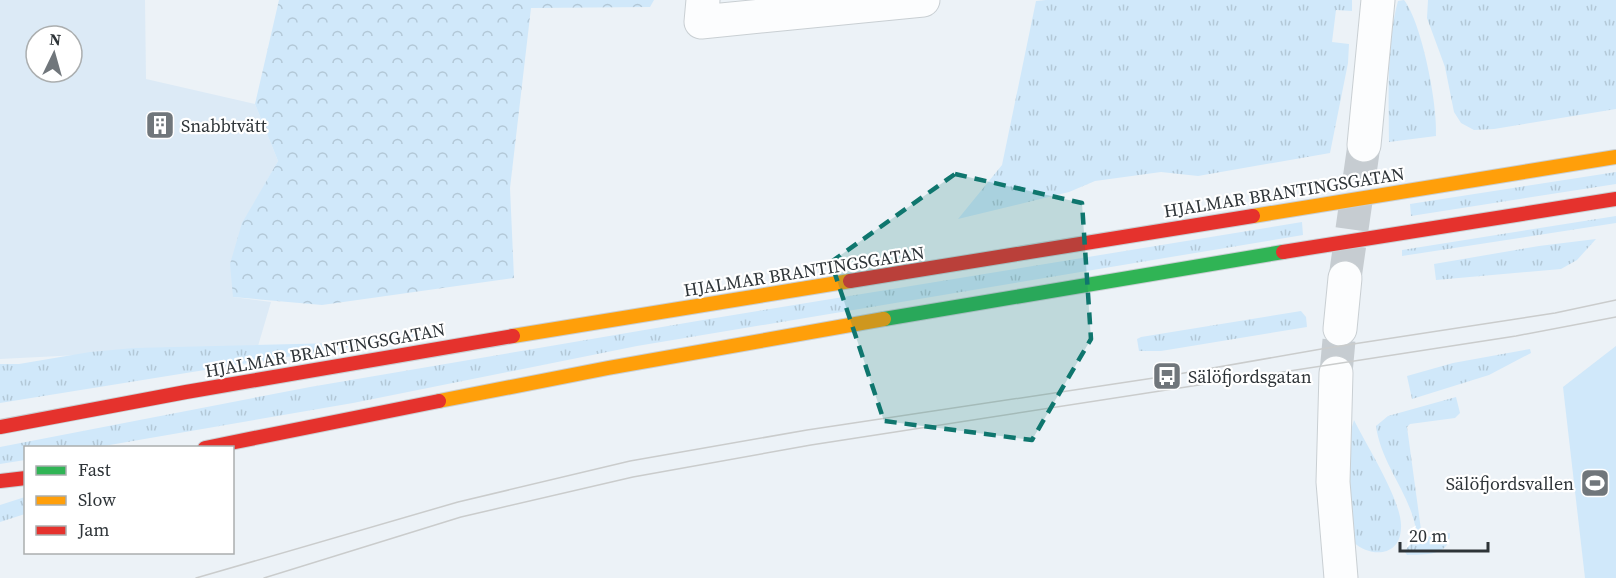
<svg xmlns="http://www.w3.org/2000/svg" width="1616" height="578" viewBox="0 0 1616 578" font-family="'Source Serif 4',serif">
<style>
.built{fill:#dceaf6;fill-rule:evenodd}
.grass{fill:url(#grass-tufts)}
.forest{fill:url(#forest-crowns)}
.pitch{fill:#d0e8fa}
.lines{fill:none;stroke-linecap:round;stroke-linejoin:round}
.street-tunnel{stroke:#c6ccd1;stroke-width:33;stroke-dasharray:33 16;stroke-linecap:butt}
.street-casing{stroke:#c9cfd3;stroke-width:35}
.fast-casing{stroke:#c9cfd3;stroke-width:16}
.slow-casing{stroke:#c9cfd3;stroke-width:16}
.jam-casing{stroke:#c9cfd3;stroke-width:16}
.street{stroke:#fcfdfe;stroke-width:33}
.fast{stroke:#30b455;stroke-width:14}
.slow{stroke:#ff9f0a;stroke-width:14}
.jam{stroke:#e5322d;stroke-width:14}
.tram{stroke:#cacccc;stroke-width:1.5}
.marked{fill:#0f766e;fill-opacity:0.2;stroke:#0f766e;stroke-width:4.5;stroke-dasharray:12 8;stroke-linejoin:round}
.labels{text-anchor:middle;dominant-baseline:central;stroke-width:4.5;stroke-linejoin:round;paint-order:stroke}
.poi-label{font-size:18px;fill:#2e3438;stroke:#fff;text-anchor:start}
.street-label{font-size:18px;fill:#2e3438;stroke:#fff}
</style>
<defs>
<pattern id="grass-tufts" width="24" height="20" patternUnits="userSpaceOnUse" patternTransform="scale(1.5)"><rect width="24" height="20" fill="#d0e8fa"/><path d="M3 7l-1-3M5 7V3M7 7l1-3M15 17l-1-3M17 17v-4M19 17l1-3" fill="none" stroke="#b3c8d7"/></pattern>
<pattern id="forest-crowns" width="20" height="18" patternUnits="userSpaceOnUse" patternTransform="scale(1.5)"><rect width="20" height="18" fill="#d0e8fa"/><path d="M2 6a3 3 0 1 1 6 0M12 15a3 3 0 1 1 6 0" fill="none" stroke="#b3c8d7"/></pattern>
</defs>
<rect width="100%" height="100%" fill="#ecf2f7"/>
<path class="built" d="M0,0h145l1,79 109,25 23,57 -35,62 -10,74 38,5 -13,44 -258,13zM36,36h36v36h-36z"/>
<g class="grass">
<path d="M1046,0h306v11l-16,-1 -4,32 17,2 -1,19 -18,90 -132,23 -37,-4 -66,9 -26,11 -111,27 44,-54 34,-164z"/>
<path d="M1404,0c18,23 34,106 32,136l-47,6c0,-46 -3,-97 9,-141z"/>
<path d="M1428,0h188v109l-122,20 -20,1 -13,-7 -7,-11 -9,-45 -18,-49z"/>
<path d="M1616,172v12l-205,32 -1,-12z"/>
<path d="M1616,216v7l-214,33v-6z"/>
<path d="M1302,222l1,13 -666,111 -284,57 -255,44 -72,1 -1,12 -25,4v-17l310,-60 399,-68z"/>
<path d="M1596,239l-19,21 -16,9 -125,11 -2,-16 105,-18z"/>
<path d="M1301,311l5,6 1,10 -146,24h-22l-2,-12 4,-2z"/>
<path d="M416,333l1,3 -417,67v-39h19l71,-12 44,-4 204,-5z"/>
<path d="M1530,349l1,4 -42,22 -77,24 -5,-23 46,-13z"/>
<path d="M1456,397l4,16 -5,5 -45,6 -3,3 15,110 28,-4c0,24 -26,21 -43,22l-2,-3 11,-22c-6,-37 -35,-66 -40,-104l12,-10z"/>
<path d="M1354,420c12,25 49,82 47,108 -1,29 -30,30 -48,14l-6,-98z"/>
<path d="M25,497v17l-25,8v-17z"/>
</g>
<path class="forest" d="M279,0h375l-4,7 -119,1 -21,180 4,90 -192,27 -89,-8 -3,-33 12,-41 36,-62 -23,-57z"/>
<path class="pitch" d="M1616,346v232h-31l-22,-191z"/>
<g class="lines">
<g class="street-tunnel">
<path d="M1345,278l19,-133"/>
<path d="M1336,373l4,-44"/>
</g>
<g class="street-casing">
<g id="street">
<path d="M703,0l-2,22 222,-22"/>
<path d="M1364,145l14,-145"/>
<path d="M1340,329l5,-51"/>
<path d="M1336,373l-3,109 8,96"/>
</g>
</g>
<g class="fast-casing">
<path id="fast" d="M884,319l399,-67"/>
</g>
<g class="slow-casing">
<g id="slow">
<path d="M1253,216l363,-59"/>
<path d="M513,336l337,-55"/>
<path d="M439,401l169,-33 276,-49"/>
</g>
</g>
<g class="jam-casing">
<g id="jam">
<path d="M1283,252l333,-53"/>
<path d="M850,281l403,-65"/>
<path d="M0,427l186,-35 327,-56"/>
<path d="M205,448l234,-47"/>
<path d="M0,481l26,-3"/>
</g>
</g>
<use href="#street" class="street"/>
<use href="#fast" class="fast"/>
<use href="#slow" class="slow"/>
<use href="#jam" class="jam"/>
<g class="tram">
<path d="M196,578l262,-76 172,-41 177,-31 360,-54 160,-28 228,-35 61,-13"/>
<path d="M264,578l197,-61 172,-40 178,-32 705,-109 100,-19"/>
</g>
</g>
<path class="marked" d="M955,174l127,29 9,136 -59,101 -148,-19 -53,-159z"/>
<defs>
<g id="building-square" transform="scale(1.5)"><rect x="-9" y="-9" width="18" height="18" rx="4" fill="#70767b" stroke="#fff"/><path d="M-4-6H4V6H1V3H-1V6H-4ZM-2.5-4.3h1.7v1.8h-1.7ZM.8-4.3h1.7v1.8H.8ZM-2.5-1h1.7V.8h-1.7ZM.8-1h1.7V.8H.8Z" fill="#fff"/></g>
<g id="bus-square" transform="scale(1.5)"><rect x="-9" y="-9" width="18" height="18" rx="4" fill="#70767b" stroke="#fff"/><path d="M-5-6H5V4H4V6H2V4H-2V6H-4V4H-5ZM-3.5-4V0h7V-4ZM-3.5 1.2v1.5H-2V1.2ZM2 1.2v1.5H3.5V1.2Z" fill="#fff"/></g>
<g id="stadium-square" transform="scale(1.5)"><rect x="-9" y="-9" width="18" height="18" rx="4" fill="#70767b" stroke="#fff"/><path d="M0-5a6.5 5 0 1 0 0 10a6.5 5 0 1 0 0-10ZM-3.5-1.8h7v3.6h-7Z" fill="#fff"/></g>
</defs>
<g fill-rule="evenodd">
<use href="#building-square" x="160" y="125"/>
<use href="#bus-square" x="1167" y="376"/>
<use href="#stadium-square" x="1595" y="483"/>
</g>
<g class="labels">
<g class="poi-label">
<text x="181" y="125">Snabbtvätt</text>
<text x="1188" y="376">Sälöfjordsgatan</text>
<text x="1574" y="483" text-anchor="end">Sälöfjordsvallen</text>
</g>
<g class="street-label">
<text transform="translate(1284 192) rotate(-9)">HJALMAR BRANTINGSGATAN</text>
<text transform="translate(804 271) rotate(-9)">HJALMAR BRANTINGSGATAN</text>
<text transform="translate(325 350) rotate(-10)">HJALMAR BRANTINGSGATAN</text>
</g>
</g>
<rect x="24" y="446" width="210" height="108" fill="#ffffff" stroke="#abaeaf" stroke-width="1.5"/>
<rect x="36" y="466" width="30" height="9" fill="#30b455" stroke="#abaeaf" stroke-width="1.5"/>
<text x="78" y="476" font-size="18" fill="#2e3438">Fast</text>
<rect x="36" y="496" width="30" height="9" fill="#ff9f0a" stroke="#abaeaf" stroke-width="1.5"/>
<text x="78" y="506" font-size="18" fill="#2e3438">Slow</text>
<rect x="36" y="526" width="30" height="9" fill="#e5322d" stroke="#abaeaf" stroke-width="1.5"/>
<text x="78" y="536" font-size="18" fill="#2e3438">Jam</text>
<g transform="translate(54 54) rotate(5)"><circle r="28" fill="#ffffff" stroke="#abaeaf" stroke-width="1.5"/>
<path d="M0-4.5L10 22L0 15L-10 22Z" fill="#70767b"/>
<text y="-9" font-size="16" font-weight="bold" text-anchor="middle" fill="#2e3438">N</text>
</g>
<path d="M1400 542v9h88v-9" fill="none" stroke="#2e3438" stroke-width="3"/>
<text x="1409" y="542" font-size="18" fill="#2e3438" stroke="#ffffff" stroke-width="4.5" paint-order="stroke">20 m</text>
</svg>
